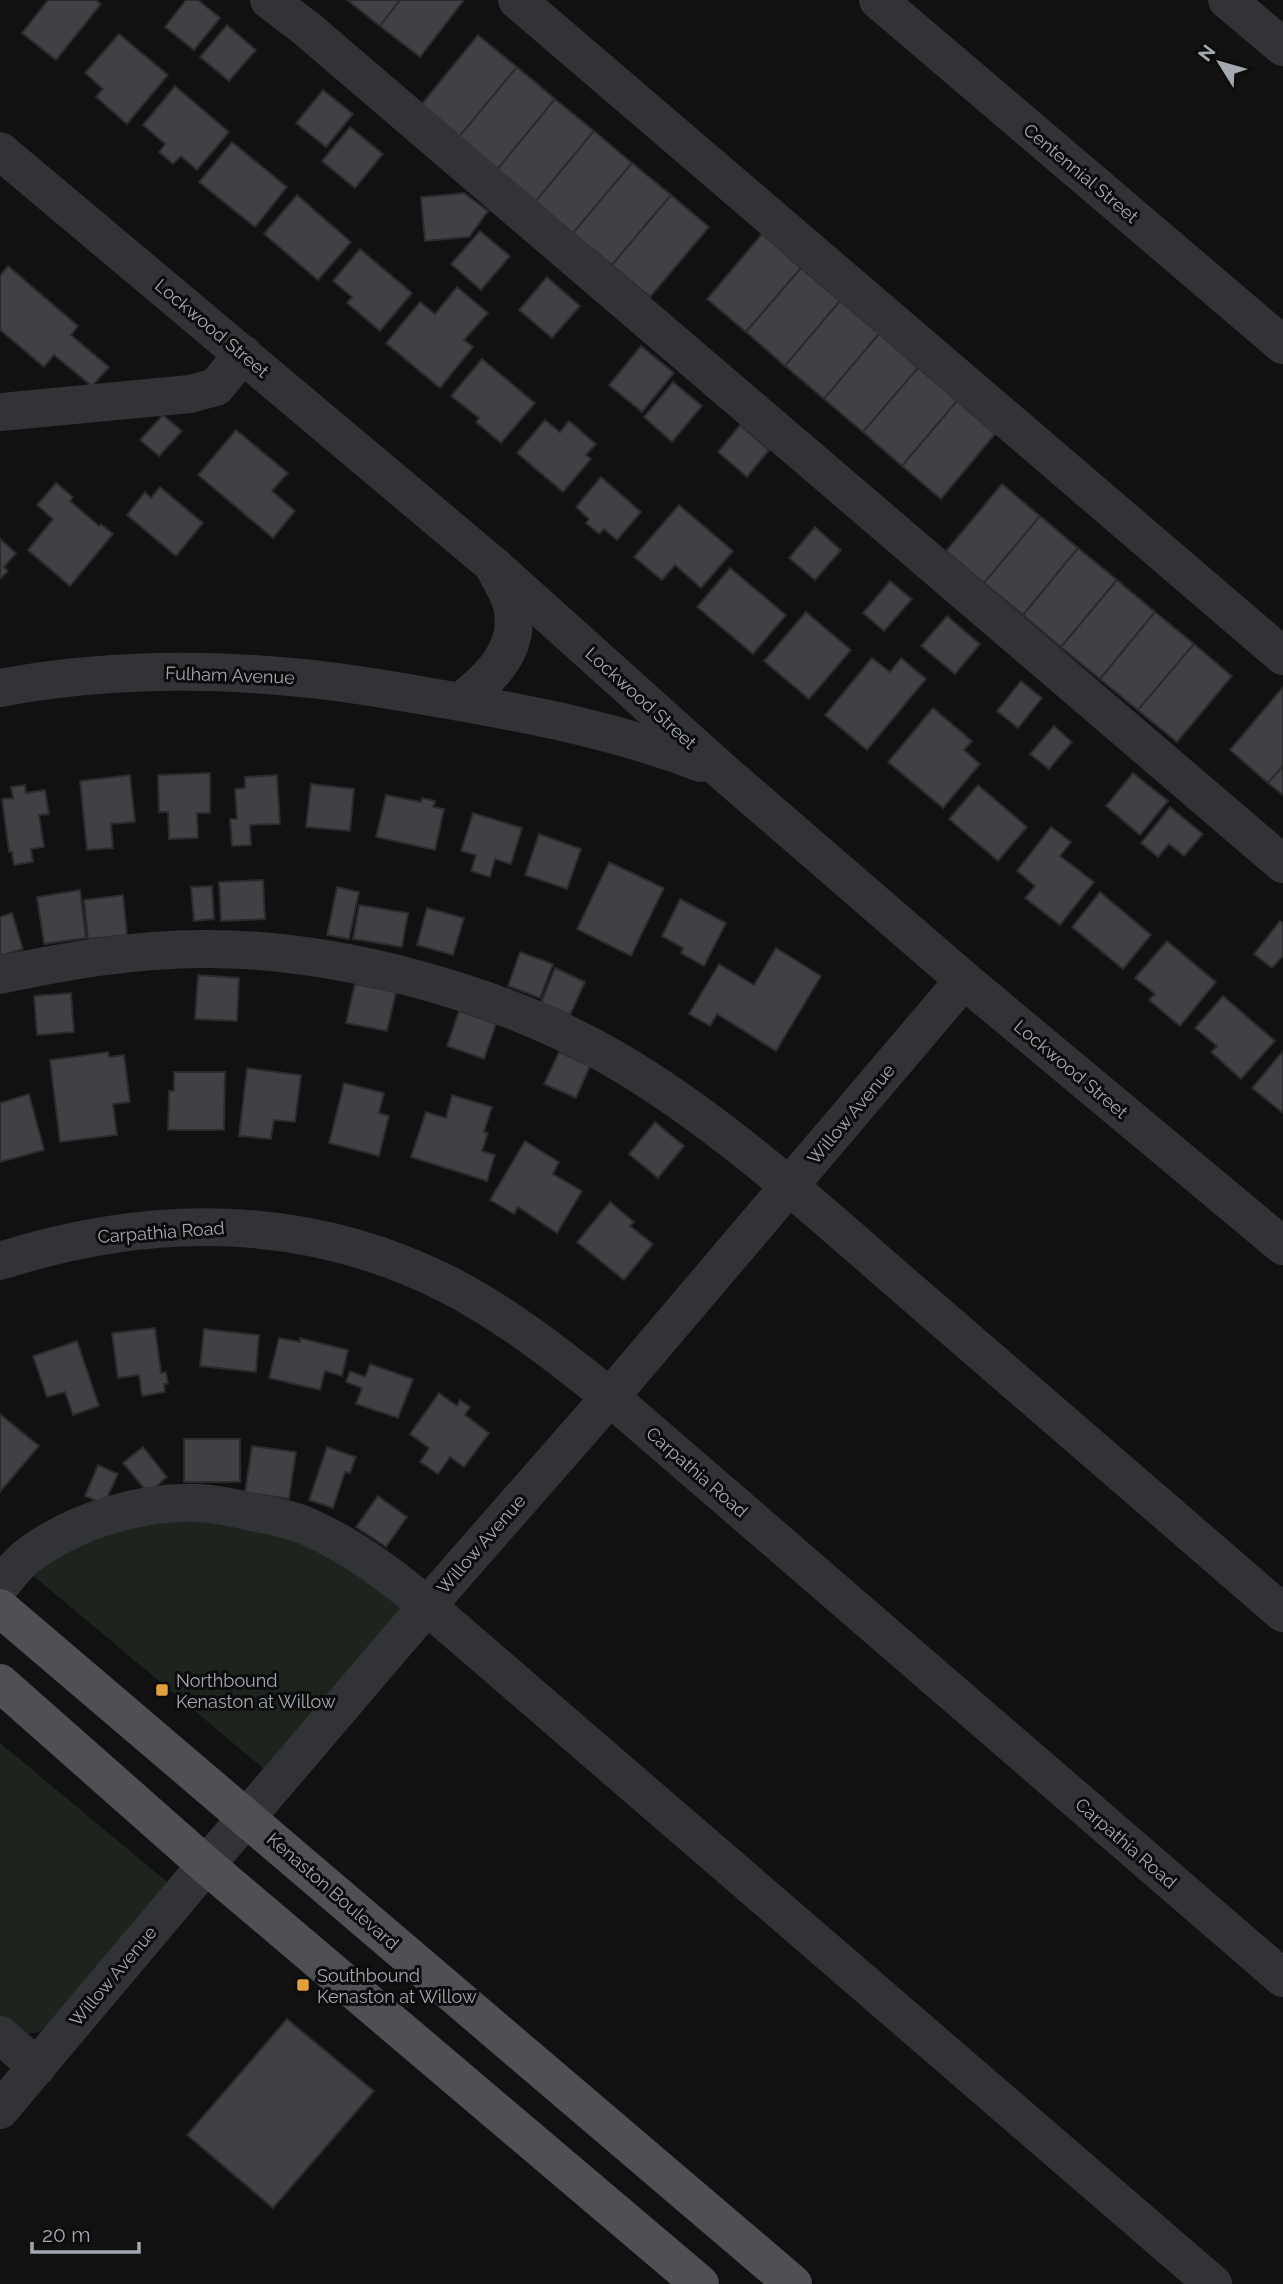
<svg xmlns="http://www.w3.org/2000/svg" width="1283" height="2284" viewBox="0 0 1283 2284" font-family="Raleway,sans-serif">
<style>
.green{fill:#1d241e}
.building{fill:#404145;stroke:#2b2b2e;stroke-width:2}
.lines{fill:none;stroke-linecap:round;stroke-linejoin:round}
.minor{stroke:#323336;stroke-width:38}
.major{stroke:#4e5055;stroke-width:38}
.poi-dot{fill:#e1a039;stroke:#0c0c0d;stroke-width:2.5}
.labels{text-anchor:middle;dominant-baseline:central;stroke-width:6;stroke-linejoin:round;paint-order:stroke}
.street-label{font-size:18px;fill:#a3a8b1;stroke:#0c0c0d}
.poi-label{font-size:18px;fill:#a3a8b1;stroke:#0c0c0d;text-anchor:start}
</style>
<rect width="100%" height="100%" fill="#111112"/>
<g class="green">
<path d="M145,1515l130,9 118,69 8,17 -131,164 -240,-201 5,-8z"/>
<path d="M0,1743l167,139 -119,143 -10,7 -10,2 -28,-15z"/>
</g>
<g class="building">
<path d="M48,0h48l5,4 -45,56 -34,-27z"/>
<path d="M186,0h12l22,18 -26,32 -29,-23z"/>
<path d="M347,0h53l-20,26z"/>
<path d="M400,0h64l-44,57 -40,-31z"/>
<path d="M227,25l29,25 -27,31 -29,-24z"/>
<path d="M119,34l49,41 -41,49 -31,-27 7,-8 -18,-16z"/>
<path d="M478,35l39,32 -58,70 -39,-31z"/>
<path d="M517,67l38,32 -58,71 -38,-33z"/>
<path d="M175,86l54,46 -32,38 -16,-14 -8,8 -14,-12 6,-8 -22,-19z"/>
<path d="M323,90l30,24 -27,33 -30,-24z"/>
<path d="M555,99l39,32 -59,71 -38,-32z"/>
<path d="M350,127l33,27 -28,34 -33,-27z"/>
<path d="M594,131l38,32 -59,70 -38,-31z"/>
<path d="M232,142l55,45 -32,40 -56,-45z"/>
<path d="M632,163l39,32 -59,70 -39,-32z"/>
<path d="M464,193l24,18 -19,26 -44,4 -4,-44z"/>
<path d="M297,195l54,47 -33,38 -54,-46z"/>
<path d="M671,195l38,32 -59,70 -38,-32z"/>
<path d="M480,231l30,25 -29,34 -30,-26z"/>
<path d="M762,234l39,34 -55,64 -39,-33z"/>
<path d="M360,249l52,44 -32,38 -33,-28 5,-6 -19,-16z"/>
<path d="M8,266l70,60 -7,9 38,32 -17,19 -38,-31 -10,12 -44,-37v-54z"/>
<path d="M801,268l39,33 -55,65 -39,-34z"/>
<path d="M547,277l33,29 -28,32 -33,-28z"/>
<path d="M457,287l31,26 -24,27 9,7 -33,41 -54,-45 34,-41 15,12z"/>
<path d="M840,301l39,33 -55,65 -39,-33z"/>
<path d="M879,334l39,34 -55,64 -39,-33z"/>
<path d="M641,346l33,27 -32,39 -33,-27z"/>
<path d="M482,359l53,44 -34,40 -25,-21 3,-4 -28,-22z"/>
<path d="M918,368l39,33 -55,65 -39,-34z"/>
<path d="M673,382l29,24 -30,36 -28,-25z"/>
<path d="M957,401l38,33 -54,65 -39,-33z"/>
<path d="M163,415l19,16 -23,25 -19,-16z"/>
<path d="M545,420l15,12 9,-11 27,23 -10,11 5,4 -28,33 -46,-39z"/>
<path d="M740,425l29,25 -22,27 -29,-25z"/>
<path d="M236,430l52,43 -16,18 23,20 -22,27 -75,-63z"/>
<path d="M601,477l40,35 -24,28 -13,-11 -5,5 -13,-11 3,-4 -13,-12z"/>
<path d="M56,483l17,14 -3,4 29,25 2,-2 12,10 -43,52 -42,-36 25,-31 -16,-14z"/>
<path d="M1002,484l38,32 -56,67 -38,-32z"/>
<path d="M160,487l43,36 -27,33 -49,-41 18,-23 6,6z"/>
<path d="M679,505l54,46 -32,37 -26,-23 -13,15 -28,-23z"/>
<path d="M1040,516l38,32 -55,67 -39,-32z"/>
<path d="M815,527l26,23 -26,30 -26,-22z"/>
<path d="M0,539l16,14 -12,14 4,4 -8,8z"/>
<path d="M1078,548l39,32 -56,67 -38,-32z"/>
<path d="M730,568l56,47 -33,39 -56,-47z"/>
<path d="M1117,580l38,32 -55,67 -39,-32z"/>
<path d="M890,581l22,18 -28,32 -21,-18z"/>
<path d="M806,612l45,38 -42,49 -45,-38z"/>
<path d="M1155,612l39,32 -56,66 -38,-31z"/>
<path d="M947,616l33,28 -25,30 -34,-28z"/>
<path d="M1194,644l38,32 -55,66 -39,-32z"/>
<path d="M872,658l18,14 11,-14 25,21 -59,71 -42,-35z"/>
<path d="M1021,681l21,17 -24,30 -21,-17z"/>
<path d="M1283,687v79l-15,17 -38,-33z"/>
<path d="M933,708l39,33 -8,9 16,14 -37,44 -55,-46z"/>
<path d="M1054,726l18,16 -23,27 -19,-15z"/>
<path d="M1283,766v29l-15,-12z"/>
<path d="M210,773v40h-13l1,25 -29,1 -1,-27h-9l-1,-37z"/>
<path d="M1133,773l35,28 -28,34 -34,-29z"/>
<path d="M130,775l5,47 -24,2 2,24 -26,2 -7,-69z"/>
<path d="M277,775l3,49 -30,1 1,20 -19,1 -2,-27h7l-2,-30 10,-1v-11z"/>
<path d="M311,784l43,5 -4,42 -44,-4z"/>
<path d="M25,785l1,8 19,-3 4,24 -10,1 5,32 -13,2 2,13 -19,3 -2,-13h-3l-7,-53 11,-1 -2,-11z"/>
<path d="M978,785l49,42 -29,34 -49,-42z"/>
<path d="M386,795l35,7 1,-4 13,3 -2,6 11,2 -9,41 -59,-13z"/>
<path d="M1170,807l33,27 -19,22 -15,-12 -11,13 -17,-14z"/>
<path d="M473,813l49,15 -11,36 -16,-5 -5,18 -19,-6 5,-16 -15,-4z"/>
<path d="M1051,827l20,15 -11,14 34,26 -34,43 -35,-27 10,-12 -18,-15z"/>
<path d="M539,834l42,15 -14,40 -42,-14z"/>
<path d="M609,862l55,26 -33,68 -54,-27z"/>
<path d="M263,880l2,39 -44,2 -2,-39z"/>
<path d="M212,886l2,33 -20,2 -3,-34z"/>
<path d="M337,887l22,5 -10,47 -22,-4z"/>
<path d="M80,890l6,48 -42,6 -7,-47z"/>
<path d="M1100,892l51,43 -28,34 -51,-42z"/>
<path d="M123,895l4,40 -39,4 -4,-39z"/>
<path d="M680,899l46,24 -22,43 -23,-13 2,-5 -21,-12z"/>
<path d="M359,905l49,8 -6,34 -49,-8z"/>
<path d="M427,908l37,10 -11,37 -36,-10z"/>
<path d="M12,913l11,36 -23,7v-39z"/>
<path d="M1280,921l3,2v33l-11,12 -18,-14z"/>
<path d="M1167,941l49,41 -36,44 -31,-26 6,-6 -20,-16z"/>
<path d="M776,948l45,28 -45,75 -59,-37 -7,12 -21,-12 30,-50 35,21z"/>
<path d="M520,952l33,12 -13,34 -32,-12z"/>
<path d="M555,968l30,14 -15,33 -29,-13z"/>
<path d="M198,975l41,3 -2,43 -42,-2z"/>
<path d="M355,984l41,8 -9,39 -41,-8z"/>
<path d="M71,993l3,39 -37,3 -3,-39z"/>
<path d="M1223,996l52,45 -34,38 -30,-27 6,-6 -22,-18z"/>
<path d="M459,1011l37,13 -12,35 -37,-13z"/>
<path d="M1283,1051v62l-31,-25z"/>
<path d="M108,1052l1,5 15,-2 6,47 -17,2 4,31 -57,7 -10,-82z"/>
<path d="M559,1052l31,14 -14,32 -32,-14z"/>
<path d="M247,1068l54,7 -6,47 -21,-2 -3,19 -32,-3z"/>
<path d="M174,1072h51l-1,58h-56l1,-39h5z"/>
<path d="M344,1083l40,10 -5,20 10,3 -10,40 -50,-13z"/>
<path d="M29,1094l15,56 -44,12v-59z"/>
<path d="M452,1095l40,12 -8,25 4,1 -6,18 13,4 -8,26 -76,-24 15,-45 20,6z"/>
<path d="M655,1122l29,24 -26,32 -29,-24z"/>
<path d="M525,1141l34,21 -6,12 29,17 -25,42 -39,-26 -4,7 -24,-14z"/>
<path d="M610,1202l24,20 -4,4 23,18 -29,36 -47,-38z"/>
<path d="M155,1328l6,45 5,-1 2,12h-4l1,8 -23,4 -3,-21 -21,3 -6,-45z"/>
<path d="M204,1329l55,6 -3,37 -56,-6z"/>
<path d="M279,1338l21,4v-4l48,12 -6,26 -17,-5 -5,19 -51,-12z"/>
<path d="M77,1341l22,65 -26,9 -8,-23 -18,5 -14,-41z"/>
<path d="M370,1364l43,15 -15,39 -42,-14 6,-16 -16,-6 4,-11 15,6z"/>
<path d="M439,1393l18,13 3,-6 10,7 -5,8 24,18 -25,34 -14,-10 -12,17 -18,-12 9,-14 -19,-14z"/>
<path d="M0,1414l39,32 -39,46z"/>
<rect x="184" y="1439" width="56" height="43"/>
<path d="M252,1446l44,6 -7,47 -44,-7z"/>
<path d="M143,1447l24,30 -19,16 -25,-30z"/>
<path d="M327,1447l29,10 -6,16 -5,-1 -12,36 -24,-8z"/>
<path d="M98,1465l20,9 -14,30 -19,-8z"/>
<path d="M378,1496l29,21 -21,30 -30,-20z"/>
<path d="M287,2019l87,72 -101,117 -86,-73z"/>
</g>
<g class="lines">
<g class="minor">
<path d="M269,0l38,29 976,835"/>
<path d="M517,0l766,656"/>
<path d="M878,0l405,345"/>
<path d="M1227,0l56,47"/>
<path d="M0,151l493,414 228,205 243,210 319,266"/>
<path d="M0,412l190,-18 26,-7 27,-33"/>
<path d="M0,688c102,-19 209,-20 312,-9 48,5 95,14 142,22 85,15 166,31 247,62"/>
<path d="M460,702c28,-22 59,-50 53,-90 -1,-14 -11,-29 -17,-41"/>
<path d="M0,975c66,-14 134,-26 202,-26 133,-1 297,43 412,110 113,66 210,158 309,243 120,103 240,207 360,311"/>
<path d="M0,1261c151,-48 305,-49 449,24 58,30 110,71 161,112l673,581"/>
<path d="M0,1586c9,-11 18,-23 29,-31 47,-35 112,-54 170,-52 20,1 39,6 58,10 19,4 38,7 56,16 42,19 79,47 114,77l786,678"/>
<path d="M0,2035l37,32"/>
<path d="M0,2110l206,-245 221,-259 183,-209 354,-417"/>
</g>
<g class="major">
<path d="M0,1608l793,676"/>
<path d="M0,1683l206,182 494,419"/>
</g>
</g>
<g class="poi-dot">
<rect x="155" y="1683" width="14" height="14" rx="3.5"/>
<rect x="296" y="1978" width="14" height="14" rx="3.5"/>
</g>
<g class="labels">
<g class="street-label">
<text transform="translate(1081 173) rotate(40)">Centennial Street</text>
<text transform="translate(212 328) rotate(40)">Lockwood Street</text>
<text transform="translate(230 675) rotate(2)">Fulham Avenue</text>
<text transform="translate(641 698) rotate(42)">Lockwood Street</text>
<text transform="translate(1071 1069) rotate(40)">Lockwood Street</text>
<text transform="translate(851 1114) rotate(-50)">Willow Avenue</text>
<text transform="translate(161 1232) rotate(-4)">Carpathia Road</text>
<text transform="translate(697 1472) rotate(41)">Carpathia Road</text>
<text transform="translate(481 1544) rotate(-49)">Willow Avenue</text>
<text transform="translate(1126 1843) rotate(41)">Carpathia Road</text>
<text transform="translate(333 1891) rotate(41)">Kenaston Boulevard</text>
<text transform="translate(113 1976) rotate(-50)">Willow Avenue</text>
</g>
<g class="poi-label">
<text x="176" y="1680">Northbound<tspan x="176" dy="21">Kenaston at Willow</tspan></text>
<text x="317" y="1975">Southbound<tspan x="317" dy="21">Kenaston at Willow</tspan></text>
</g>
</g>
<g transform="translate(1220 63) rotate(307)" stroke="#0c0c0d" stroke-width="5" paint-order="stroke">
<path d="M0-5L12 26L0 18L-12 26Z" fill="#a3a8b1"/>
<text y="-10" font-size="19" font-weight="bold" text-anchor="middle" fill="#a3a8b1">N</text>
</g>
<path d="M32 2242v10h107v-10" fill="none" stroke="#a3a8b1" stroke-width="3.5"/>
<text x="42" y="2242" font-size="21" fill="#a3a8b1" stroke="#0c0c0d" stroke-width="5" paint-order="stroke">20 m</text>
</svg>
